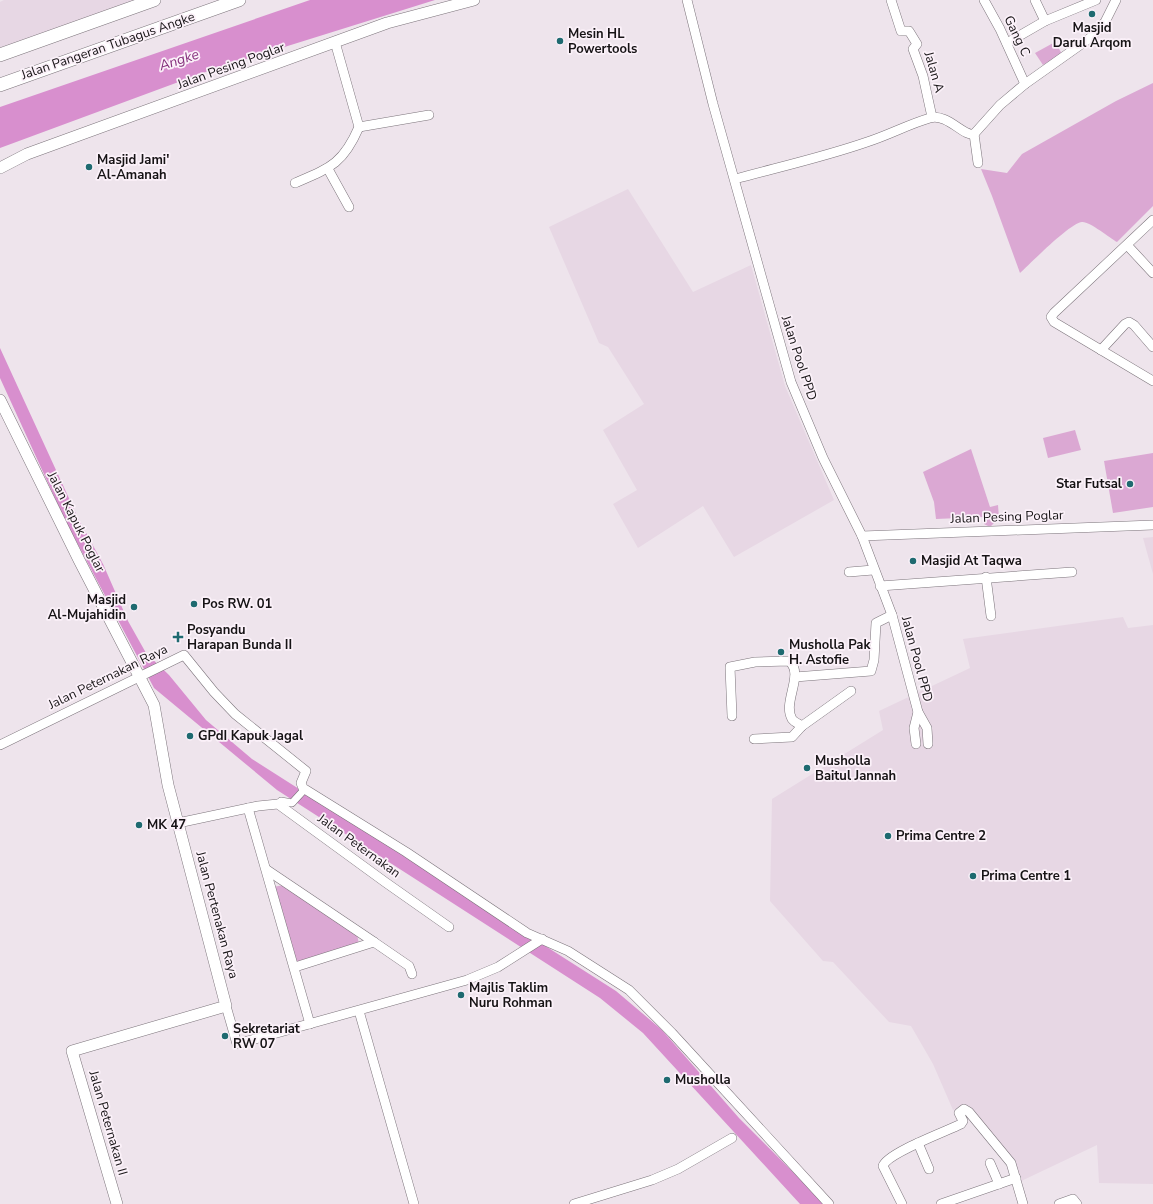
<svg xmlns="http://www.w3.org/2000/svg" width="1153" height="1204" viewBox="0 0 1153 1204" font-family="'Nunito Sans',sans-serif">
<style>
.built{fill:#e7d7e4}
.green{fill:#dba8d3}
.water{fill:#d88fce}
.lines{fill:none;stroke-linecap:round;stroke-linejoin:round}
.pedestrian-casing{stroke:#7c747b;stroke-width:8}
.minor-casing{stroke:#7c747b;stroke-width:10}
.tertiary-casing{stroke:#7c747b;stroke-width:12}
.secondary-casing{stroke:#7c747b;stroke-width:14}
.pedestrian{stroke:#fff;stroke-width:7}
.minor{stroke:#fff;stroke-width:9}
.tertiary{stroke:#fff;stroke-width:11}
.secondary{stroke:#fff;stroke-width:13}
.poi-dot{fill:#1e6a70;stroke:#fbf1f9;stroke-width:1.5}
.labels{text-anchor:middle;dominant-baseline:central;stroke-width:3.5;stroke-linejoin:round;paint-order:stroke}
.poi-label{font-size:13px;font-weight:bold;fill:#161315;stroke:#fbf1f9;text-anchor:start}
.street-label{font-size:13px;fill:#161315;stroke:#fbf1f9}
.water-label{font-size:14px;font-style:italic;fill:#852f7c;stroke:#fbf1f9}
</style>
<rect width="100%" height="100%" fill="#eee4ec"/>
<g class="built">
<path d="M4,0h134l-138,48v-46z"/>
<path d="M628,189l65,103 58,-27 34,121 49,114 -100,57 -31,-51 -65,42 -25,-44 24,-14 -34,-60 41,-26 -36,-57 -9,-4 -50,-116z"/>
<path d="M1153,537v37l-10,-36z"/>
<path d="M1123,617l5,11 25,-3v559l-54,-1 -2,-38 -80,38 -5,-19 -48,-57 -11,3 -20,-46 -22,-38 -22,-4 -56,-60 -10,-1 -53,-60 2,-102 111,-69 -4,-19 91,-43 -7,-29z"/>
</g>
<g class="green">
<path d="M1055,42l7,12 -19,11 -8,-12z"/>
<path d="M1153,83v123l-36,36c-7,-4 -28,-21 -35,-20 -12,1 -51,41 -62,51l-28,-77 -11,-27 26,4 15,-19 94,-53z"/>
<path d="M1075,430l6,20 -33,8 -5,-20z"/>
<path d="M971,449l19,58 8,-2 1,13 -9,9 -6,-3 -1,-7 -47,2 -2,-17 -11,-30z"/>
<path d="M1153,453v54l-40,6 -9,-52z"/>
<path d="M284,885l73,48 2,12 -63,20 -23,-78z"/>
</g>
<g class="water">
<path d="M310,0h125l-224,70 -211,78v-41z"/>
<path d="M0,348l78,170 25,46 25,57 18,32 23,22 37,45 46,39 364,232 46,39 77,88 86,86h-25l-157,-171 -43,-35 -323,-208 -123,-102 -89,-168 -65,-142z"/>
</g>
<g class="lines">
<g class="pedestrian-casing">
<path id="pedestrian" d="M278,804l3,-3 11,2 11,-12v-3"/>
</g>
<g class="minor-casing">
<g id="minor">
<path d="M687,0l26,104 78,278 32,76 39,78 30,79 26,97 9,16 1,16"/>
<path d="M891,0l10,31h8l8,13 -4,5 10,27 9,41"/>
<path d="M984,0l16,29 25,55"/>
<path d="M1035,0l10,21"/>
<path d="M335,42l24,85 70,-12"/>
<path d="M1007,43l38,-22 51,-21"/>
<path d="M974,134l26,-29 25,-21 65,-46 15,-16 11,-22"/>
<path d="M974,134l4,29"/>
<path d="M328,169l21,38"/>
<path d="M735,179c44,-12 89,-22 132,-37 22,-7 42,-18 63,-24 17,-5 34,19 44,16"/>
<path d="M295,183c35,-15 48,-19 64,-56"/>
<path d="M1153,220l-99,93 -3,4 3,5 99,59"/>
<path d="M1127,245l26,28"/>
<path d="M1101,350l24,-26 4,-2 5,3 19,22"/>
<path d="M862,536l291,-11"/>
<path d="M849,572l24,-2"/>
<path d="M986,577l5,39"/>
<path d="M880,586l192,-14"/>
<path d="M795,677l76,-6 3,-11 2,-37 16,-8"/>
<path d="M732,716l-2,-49 25,-5 34,-1c16,13 -7,41 3,58 2,3 7,5 10,7"/>
<path d="M754,739l38,-2 10,-11 49,-35"/>
<path d="M916,744l-2,-16 4,-16"/>
<path d="M0,745l184,-90 30,37 21,22 71,57 -5,12 2,5 103,64 121,81 41,18 61,39 43,43 157,171"/>
<path d="M248,808l62,216"/>
<path d="M178,823l80,-17 20,-2 107,78 64,45"/>
<path d="M267,870l107,72"/>
<path d="M295,967l79,-25 35,24 3,8"/>
<path d="M226,1006l11,38 230,-64 31,-13 44,-28"/>
<path d="M359,1011l55,193"/>
<path d="M918,1143l11,26"/>
<path d="M990,1163l9,21"/>
<path d="M574,1204l78,-24 26,-11 54,-31"/>
<path d="M902,1204l-19,-38c4,-13 64,-35 78,-42l2,-3 -4,-8 5,-4 5,3 42,51 12,41"/>
<path d="M941,1204l75,-26"/>
<path d="M1059,1204l14,-5 4,5"/>
</g>
</g>
<g class="tertiary-casing">
<g id="tertiary">
<path d="M0,168l27,-14 360,-131 87,-23"/>
<path d="M0,400l79,160 75,145 14,80 58,221 -154,45 45,153"/>
</g>
</g>
<g class="secondary-casing">
<g id="secondary">
<path d="M0,55l154,-55"/>
<path d="M0,85l239,-85"/>
</g>
</g>
<use href="#pedestrian" class="pedestrian"/>
<use href="#minor" class="minor"/>
<use href="#tertiary" class="tertiary"/>
<use href="#secondary" class="secondary"/>
</g>
<g class="poi-dot">
<circle cx="1092" cy="14" r="4"/>
<circle cx="560" cy="41" r="4"/>
<circle cx="89" cy="167" r="4"/>
<circle cx="1130" cy="484" r="4"/>
<circle cx="913" cy="561" r="4"/>
<circle cx="194" cy="604" r="4"/>
<circle cx="134" cy="607" r="4"/>
<path d="M176 631h4v4h4v4h-4v4h-4v-4h-4v-4h4z"/>
<circle cx="781" cy="652" r="4"/>
<circle cx="190" cy="736" r="4"/>
<circle cx="807" cy="768" r="4"/>
<circle cx="139" cy="825" r="4"/>
<circle cx="888" cy="836" r="4"/>
<circle cx="973" cy="876" r="4"/>
<circle cx="461" cy="995" r="4"/>
<circle cx="225" cy="1036" r="4"/>
<circle cx="667" cy="1080" r="4"/>
</g>
<g class="labels">
<g class="poi-label">
<text x="1092" y="28" text-anchor="middle">Masjid<tspan x="1092" dy="15">Darul Arqom</tspan></text>
<text x="568" y="34">Mesin HL<tspan x="568" dy="15">Powertools</tspan></text>
<text x="97" y="160">Masjid Jami'<tspan x="97" dy="15">Al-Amanah</tspan></text>
<text x="1122" y="484" text-anchor="end">Star Futsal</text>
<text x="921" y="561">Masjid At Taqwa</text>
<text x="126" y="600" text-anchor="end">Masjid<tspan x="126" dy="15">Al-Mujahidin</tspan></text>
<text x="202" y="604">Pos RW. 01</text>
<text x="187" y="630">Posyandu<tspan x="187" dy="15">Harapan Bunda II</tspan></text>
<text x="789" y="645">Musholla Pak<tspan x="789" dy="15">H. Astofie</tspan></text>
<text x="198" y="736">GPdI Kapuk Jagal</text>
<text x="815" y="761">Musholla<tspan x="815" dy="15">Baitul Jannah</tspan></text>
<text x="147" y="825">MK 47</text>
<text x="896" y="836">Prima Centre 2</text>
<text x="981" y="876">Prima Centre 1</text>
<text x="469" y="988">Majlis Taklim<tspan x="469" dy="15">Nuru Rohman</tspan></text>
<text x="233" y="1029">Sekretariat<tspan x="233" dy="15">RW 07</tspan></text>
<text x="675" y="1080">Musholla</text>
</g>
<g class="street-label">
<text transform="translate(1017 36) rotate(64)">Gang C</text>
<text transform="translate(108 46) rotate(-19)">Jalan Pangeran Tubagus Angke</text>
<text transform="translate(231 66) rotate(-20)">Jalan Pesing Poglar</text>
<text transform="translate(934 72) rotate(74)">Jalan A</text>
<text transform="translate(799 358) rotate(72)">Jalan Pool PPD</text>
<text transform="translate(1007 517) rotate(-2)">Jalan Pesing Poglar</text>
<text transform="translate(76 522) rotate(63)">Jalan Kapuk Poglar</text>
<text transform="translate(917 659) rotate(75)">Jalan Pool PPD</text>
<text transform="translate(108 677) rotate(-26)">Jalan Peternakan Raya</text>
<text transform="translate(359 846) rotate(36)">Jalan Peternakan</text>
<text transform="translate(217 915) rotate(75)">Jalan Pertenakan Raya</text>
<text transform="translate(108 1123) rotate(74)">Jalan Peternakan II</text>
</g>
<g class="water-label">
<text transform="translate(179 60) rotate(-18)">Angke</text>
</g>
</g>
</svg>
